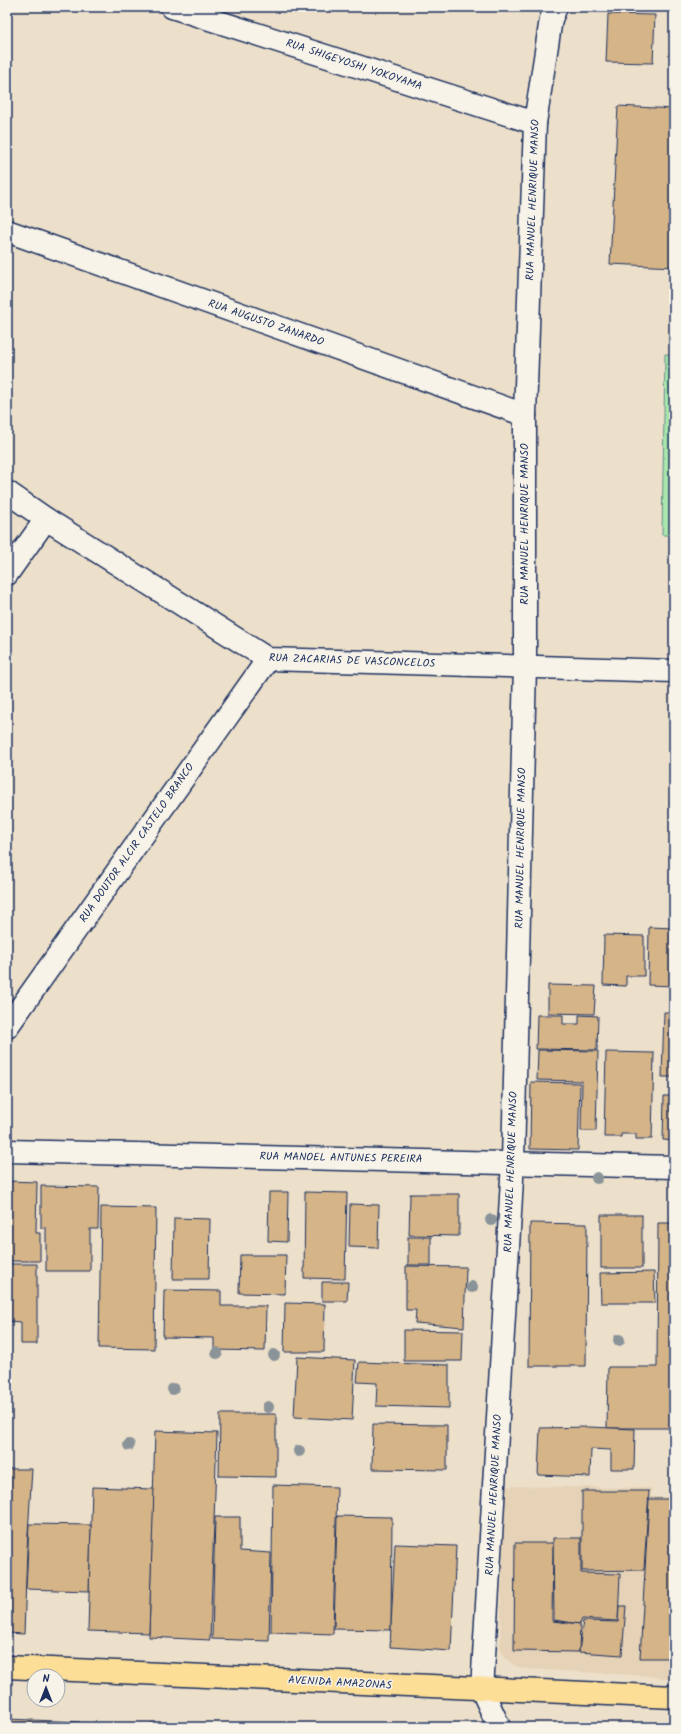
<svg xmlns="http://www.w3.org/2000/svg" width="681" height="1734" viewBox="0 0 681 1734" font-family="Kalam,sans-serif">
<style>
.built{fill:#e6d3b7}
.green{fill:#a9e7ad;stroke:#628b86}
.building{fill:#d5b488;stroke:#1b2f5e}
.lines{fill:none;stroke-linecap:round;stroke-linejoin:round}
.minor-casing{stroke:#1b2f5e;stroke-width:25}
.major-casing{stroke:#1b2f5e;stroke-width:25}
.minor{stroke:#f7f3e8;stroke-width:22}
.major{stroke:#fdde96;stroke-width:22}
.tree{fill:#899398}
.labels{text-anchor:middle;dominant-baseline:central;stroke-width:3;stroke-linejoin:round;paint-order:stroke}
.street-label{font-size:11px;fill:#1b2f5e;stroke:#f7f3e8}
</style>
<rect width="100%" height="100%" fill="#ede0cb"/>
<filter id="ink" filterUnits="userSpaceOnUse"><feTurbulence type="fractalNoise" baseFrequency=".025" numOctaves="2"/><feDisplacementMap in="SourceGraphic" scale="8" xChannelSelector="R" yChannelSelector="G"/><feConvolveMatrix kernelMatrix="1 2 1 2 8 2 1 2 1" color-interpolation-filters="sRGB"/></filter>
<g filter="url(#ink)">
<path class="built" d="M504,1486l148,2 -1,9h23v183l-24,-4 -125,-7 -10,-3 -9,-7 -6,-10z"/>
<path class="green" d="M665,354l9,1v180h-12z"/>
<g class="building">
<path d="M608,14l47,1 -2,48 -47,-1z"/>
<path d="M618,106l56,3v158l-64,-3z"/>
<path d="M649,927l25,1v58l-26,-1z"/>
<path d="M604,935l40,1v40h-18v10l-23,-1z"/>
<path d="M548,985l48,1 -2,28 -46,-1z"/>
<path d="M664,1012l10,1v64h-12z"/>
<path d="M537,1015h26v9h16v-9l19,1 -1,34 -61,-1z"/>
<path d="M538,1050l60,1 -2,80h-15l1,-50 -45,-1z"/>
<path d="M606,1052l48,1 -2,86h-16v-5h-15v3h-17z"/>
<path d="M531,1082l49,1 -2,67 -48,-1z"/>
<path d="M664,1096h10v45l-11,-1z"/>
<path d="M7,1181l30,1 -1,51h4v28h-33z"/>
<path d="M41,1186l58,1 -1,42h-8v42h-44v-43h-5z"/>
<path d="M269,1192h19l-1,50 -19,-1z"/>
<path d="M305,1192l42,1 -2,86 -41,-1z"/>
<path d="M410,1194h49v42l-50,-1z"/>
<path d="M350,1204l29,1 -1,43 -29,-1z"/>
<path d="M101,1207l55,1 -2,141 -55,-1z"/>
<rect x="601" y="1215" width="41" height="53"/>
<path d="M174,1218l36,1 -1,60h-36z"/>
<path d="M530,1223l57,1 -1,142h-57z"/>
<path d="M658,1223h16v205h-67l1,-61h49z"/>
<rect x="408" y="1237" width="23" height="28"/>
<path d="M240,1255h46l-1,39 -46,-1z"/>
<path d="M7,1264h30v80h-16v-22l-14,-1z"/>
<path d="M406,1266l60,1 -2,60 -49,-4 1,-13h-10z"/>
<path d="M654,1272l1,31h-54l-1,-30z"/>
<path d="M322,1282h26l-1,19h-25z"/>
<path d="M164,1290l57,1v15h45l-1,45 -51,-1v-12l-51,-1z"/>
<path d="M285,1303l40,1 -1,48h-40z"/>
<path d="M404,1330l59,1 -1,30h-58z"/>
<path d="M297,1357l58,3 -3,60 -58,-3z"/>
<path d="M359,1362l90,3v43l-73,-2 1,-23 -20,-1z"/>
<path d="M220,1414h56v63l-57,-1z"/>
<path d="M373,1424l74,1v45l-75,-1z"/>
<path d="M589,1427l46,2 -1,40h-23v-19l-20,-1 -1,28 -52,-2 2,-47z"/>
<path d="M155,1431l62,2 -7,207 -61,-3z"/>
<path d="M7,1469h25l-5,81 -3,84 -17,-1z"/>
<path d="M273,1485l64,2 -4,147 -62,-2z"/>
<path d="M92,1487l62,2 -5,144 -61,-2z"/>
<path d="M582,1491h67l-5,79 -62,1z"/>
<path d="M649,1499h25v159h-34z"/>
<path d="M337,1516l55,1 -1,113 -57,-1z"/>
<path d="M215,1517h25v34l31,2 -2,88 -57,-2z"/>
<path d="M29,1524l62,1 -2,66 -63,-2z"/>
<path d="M553,1538h28v35l39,1 -2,47 -36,-2 -2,5 -26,-4z"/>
<path d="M515,1543h38l-1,78 28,3 -1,28 -65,-1z"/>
<path d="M395,1544l61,2 -5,105 -61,-4z"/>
<path d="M619,1606h7l-4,49 -43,-3 4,-31 35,1z"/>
<path d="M7,1719l73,3 -1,5h-72z"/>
<path d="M151,1723l50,2v2h-50z"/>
<path d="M266,1724l59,1v2h-59z"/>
</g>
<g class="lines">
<g class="minor-casing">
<g id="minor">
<path d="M172,7l363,116"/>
<path d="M7,231l518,184"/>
<path d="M7,492l39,27 222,140 406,12"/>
<path d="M7,574l39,-55"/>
<path d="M7,1027l261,-368"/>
<path d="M7,1151l667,16"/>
<path d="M499,1727l-17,-37 31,-528 12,-496v-251l10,-292 16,-104 5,-12"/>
</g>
</g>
<g class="major-casing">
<path id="major" d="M7,1667l667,30"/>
</g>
<use href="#minor" class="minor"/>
<use href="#major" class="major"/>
</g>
<g class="tree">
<circle cx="597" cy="1178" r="6"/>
<circle cx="491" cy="1220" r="6"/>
<circle cx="472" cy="1287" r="6"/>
<circle cx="619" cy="1340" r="6"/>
<circle cx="217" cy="1353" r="6"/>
<circle cx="274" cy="1355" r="6"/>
<circle cx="173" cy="1389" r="6"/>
<circle cx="268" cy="1407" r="6"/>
<circle cx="129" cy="1445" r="6"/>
<circle cx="299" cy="1451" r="6"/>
</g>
</g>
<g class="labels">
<g class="street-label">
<text transform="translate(354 65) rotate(18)">RUA SHIGEYOSHI YOKOYAMA</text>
<text transform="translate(533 200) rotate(-88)">RUA MANUEL HENRIQUE MANSO</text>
<text transform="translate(266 323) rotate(19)">RUA AUGUSTO ZANARDO</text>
<text transform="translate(525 524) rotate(-90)">RUA MANUEL HENRIQUE MANSO</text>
<text transform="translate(352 661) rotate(2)">RUA ZACARIAS DE VASCONCELOS</text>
<text transform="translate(137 843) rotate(-55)">RUA DOUTOR ALCIR CASTELO BRANCO</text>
<text transform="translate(521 848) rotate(-89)">RUA MANUEL HENRIQUE MANSO</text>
<text transform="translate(341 1158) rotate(1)">RUA MANOEL ANTUNES PEREIRA</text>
<text transform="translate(511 1172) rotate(-88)">RUA MANUEL HENRIQUE MANSO</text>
<text transform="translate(494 1495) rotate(-87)">RUA MANUEL HENRIQUE MANSO</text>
<text transform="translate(340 1683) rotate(3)">AVENIDA AMAZONAS</text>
</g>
</g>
<rect width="681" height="1734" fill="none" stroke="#f7f3e8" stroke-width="24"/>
<rect x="12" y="12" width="657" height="1710" fill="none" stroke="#1b2f5e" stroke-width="1.5" filter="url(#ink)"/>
<g transform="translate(46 1688)"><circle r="19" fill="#f7f3e8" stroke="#9fa5b1"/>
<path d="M0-3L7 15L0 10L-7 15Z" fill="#1b2f5e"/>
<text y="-6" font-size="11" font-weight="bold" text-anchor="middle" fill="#1b2f5e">N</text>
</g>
</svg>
